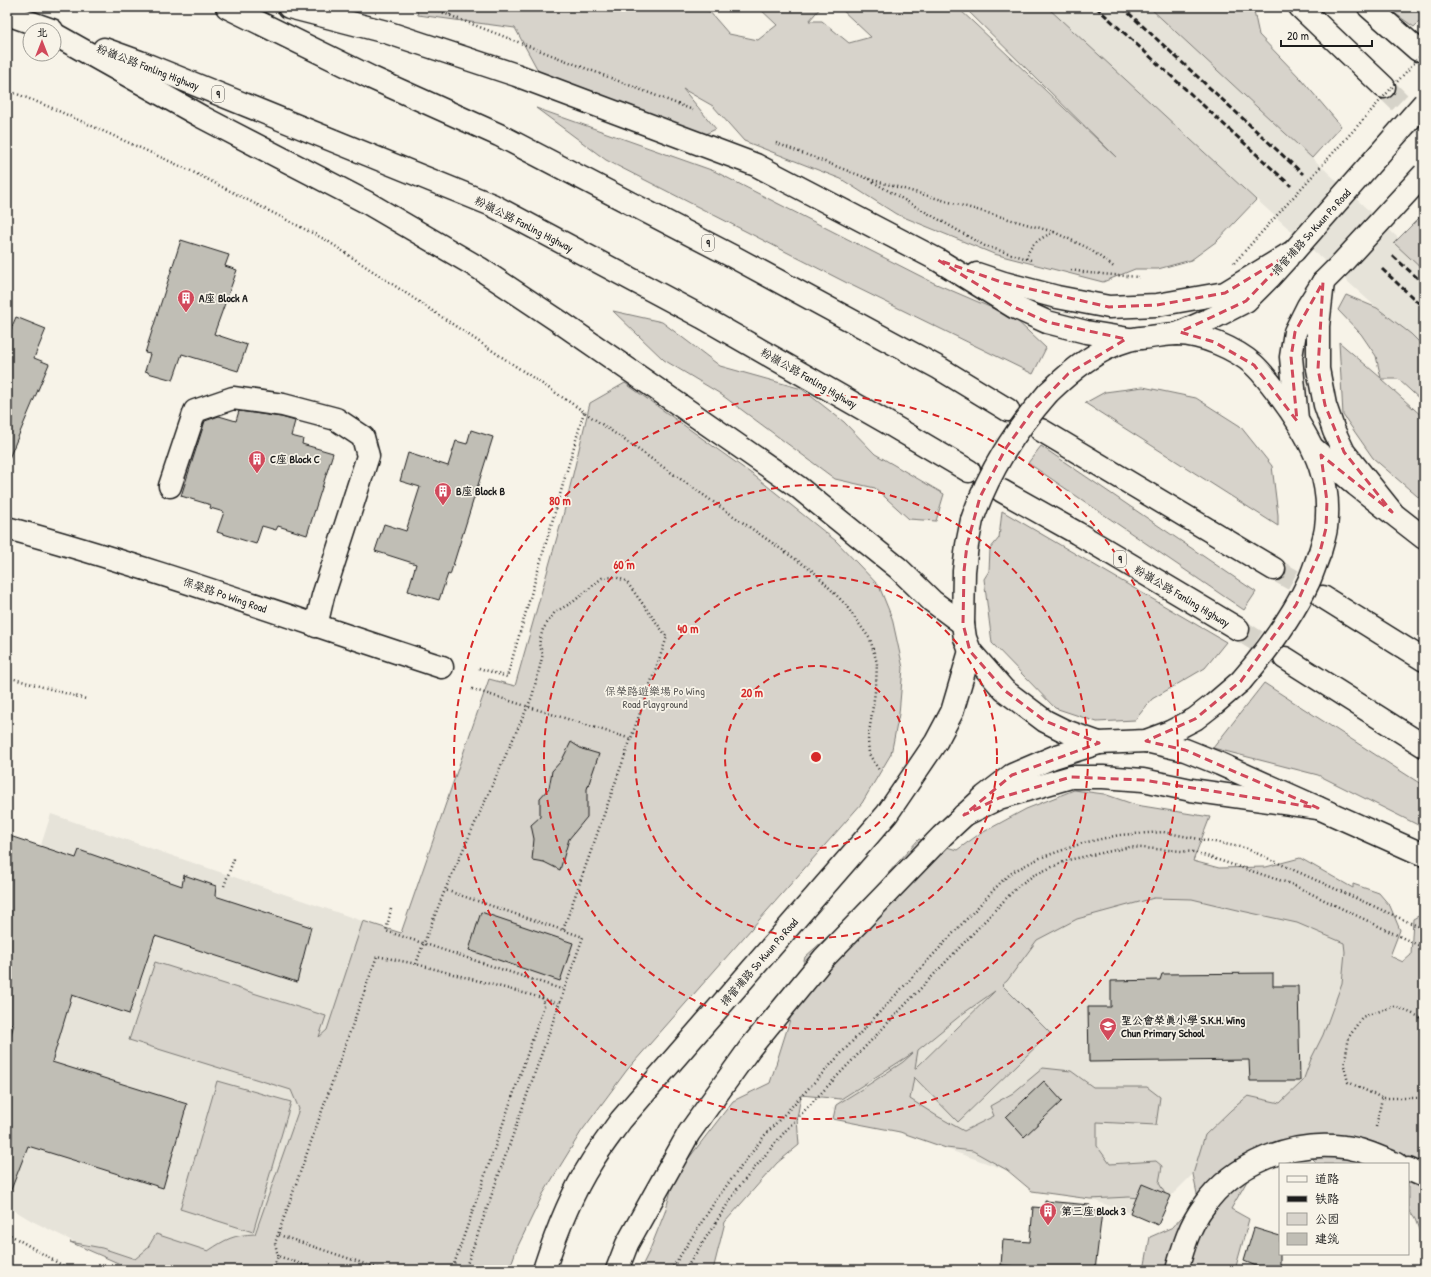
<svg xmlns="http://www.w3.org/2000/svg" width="1431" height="1277" viewBox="0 0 1431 1277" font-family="'Patrick Hand','LXGW WenKai TC',sans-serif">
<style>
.built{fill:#e6e3d9}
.green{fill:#d7d3cb;stroke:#7a7874;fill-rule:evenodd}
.building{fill:#c0beb5;stroke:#1c1c1c}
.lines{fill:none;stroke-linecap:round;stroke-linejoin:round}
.minor-tunnel{stroke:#d6d3c9;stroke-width:22;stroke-dasharray:22 11;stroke-linecap:butt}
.highway-tunnel{stroke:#d6d3c9;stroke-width:22;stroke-dasharray:22 11;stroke-linecap:butt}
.minor-casing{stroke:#1c1c1c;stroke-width:25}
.major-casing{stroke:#1c1c1c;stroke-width:25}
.highway-casing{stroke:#1c1c1c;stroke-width:25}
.path{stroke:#1c1c1c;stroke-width:2.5;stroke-dasharray:1 3;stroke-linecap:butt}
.minor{stroke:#f7f3e8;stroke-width:22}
.major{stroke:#f7f3e8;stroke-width:22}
.highway{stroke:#f7f3e8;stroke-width:22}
.rail{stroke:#1c1c1c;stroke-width:3;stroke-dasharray:6 3;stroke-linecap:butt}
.major-bridge-casing{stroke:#1c1c1c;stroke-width:25;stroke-linecap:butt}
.path-bridge{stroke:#1c1c1c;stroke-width:2.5;stroke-dasharray:1 3;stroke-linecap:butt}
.major-bridge{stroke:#f7f3e8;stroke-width:22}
.marked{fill:none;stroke:#d1495b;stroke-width:3;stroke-dasharray:8 5;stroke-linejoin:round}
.ring{fill:none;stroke:#d62828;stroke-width:2;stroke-dasharray:7 5}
.labels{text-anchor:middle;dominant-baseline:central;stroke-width:3.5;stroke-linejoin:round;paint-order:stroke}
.shield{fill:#f7f3e8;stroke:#5e5c59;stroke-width:1}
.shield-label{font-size:10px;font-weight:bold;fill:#1c1c1c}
.street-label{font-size:11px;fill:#1c1c1c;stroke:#f7f3e8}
.poi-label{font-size:11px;font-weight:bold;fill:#1c1c1c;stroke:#f7f3e8;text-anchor:start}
.park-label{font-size:11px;fill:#545351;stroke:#f7f3e8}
.centre{fill:#d62828;stroke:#f7f3e8;stroke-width:2}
.ring-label{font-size:12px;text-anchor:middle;font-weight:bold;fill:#d62828;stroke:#f7f3e8;stroke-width:3.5;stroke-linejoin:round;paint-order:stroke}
</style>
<rect width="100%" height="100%" fill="#f7f3e8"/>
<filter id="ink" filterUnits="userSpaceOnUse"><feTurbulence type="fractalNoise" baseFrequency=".025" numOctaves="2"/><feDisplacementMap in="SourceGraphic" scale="8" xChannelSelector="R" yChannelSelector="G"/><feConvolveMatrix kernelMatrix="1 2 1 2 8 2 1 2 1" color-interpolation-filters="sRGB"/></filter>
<g filter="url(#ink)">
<g class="built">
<path d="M1045,7h105l274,255v91l-47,-45 -261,-235z"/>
<path d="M51,814l317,109 -111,347h-123l-21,-9 -81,-40 -25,-15v-255z"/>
<path d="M1168,882l189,59 -65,183 -99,50 -22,22 -13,29 -28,-12 -298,-104 149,-159z"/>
</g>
<g class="green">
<path d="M416,7h268l25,4 20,23 29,6 19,-15 -19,-18h63l-12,14h13l27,22 22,-6 -32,-30h118l159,150 -152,-150h83l209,193 -39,41 -26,19 -33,9h-23l-32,13 -109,-28 -98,-40 -55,-35 -97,-38 -31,-35 -30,-17 33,40 -26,12 -143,-54 -32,-59 -97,-13z"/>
<path d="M1149,7h104l6,28 42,44 40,47 -29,32z"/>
<path d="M1386,7h38v10l-10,10z"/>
<path d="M536,108l178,63 220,112 79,34 33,31 -13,26 -186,-91 -241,-123z"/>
<path d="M1424,213v58l-30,-28z"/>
<path d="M1346,295l31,13 34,26 13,13v56l-26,-24h-17l43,39v84l-51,-44 -30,-43 -4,-73 42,36 -5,-22 -15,-22 -23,-24z"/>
<path d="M613,311l49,11 58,44 82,23 42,33 31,32 69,40 -8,27 -27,-2 -34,-31 -40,-9 -116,-86 -55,-33z"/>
<path d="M625,383l131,94 80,64 43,45 13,32 11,50 -4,46 -8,40 -29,49 -235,267 -46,62 -38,62 -26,54 -8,22h-375l-64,-28 32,6 33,11 12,-10 9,-15 52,17c18,-12 25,-16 47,-17l44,-125 -8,-19 -162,-50 26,-78 171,54 -7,21 8,-7 36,-109 38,12 88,-254 26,7 48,-170 27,-113z"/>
<path d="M1143,387l53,11 44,28 32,40 6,49v11l-193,-123 20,-11z"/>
<path d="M1041,446l215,146 -12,18 -216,-147z"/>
<path d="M1002,511l224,131 -21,26 -53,31 -17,21 -38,2 -42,-14 -63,-65 -8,-64 5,-8 1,-22 9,-11z"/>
<path d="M1264,683l160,103v42l-106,-53 -105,-27z"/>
<path d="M1074,790l30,4 32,11 74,12 -17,44 26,7 47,-1 34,-9 53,30v-4l26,9 11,13 10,24 -10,26 13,6 8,-7 2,-36 11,-6v330l-9,-24 -7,-10v-45h-90l-15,-15 -28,11 -28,21 -16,28 18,10 -14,51h-91l6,-33 23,-10 25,-28 -5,-25 12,-39 26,-25 17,-14 32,7 23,-22 8,-22 12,-24 19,-52 3,-31 -1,-9 -47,-20 -55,-12 -50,-12 -38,-1 -77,21 -40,21 -30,41 -5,4 48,48 -92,89 -44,-45 -4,22 27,17 27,15 30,-15 -4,-10 23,-13 30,-25 28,3 22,16h54l13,10 -4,28 -59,-3v24l13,18 46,-3 6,5 -3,17 10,18 -40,-4 -39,2 -58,-8 -25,-21 -34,-19 -27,-3 -46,-16 -67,-13 3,-14 29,-18 38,-25 10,-9 -72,46 -40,-4 -4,24 2,26 -22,18 -52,59 -12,48h-73l9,-18 16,-40 10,-36 58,-75 37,-18 19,-60 16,-66 56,-50 29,-36 29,-32 38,11 21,-15 48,-26zM995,991l-79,77h-1l3,-18 43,-35z"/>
<path d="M217,1081l74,21 -38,130 -73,-23z"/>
</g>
<g class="building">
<path d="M181,240l48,15 -4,11 12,4 -23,64 33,11 -9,26 -56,-17 -9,26 -25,-7v-1l-3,-1 5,-17 -5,-1z"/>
<path d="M16,317l30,12 -12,29 15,6 -42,99v-125z"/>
<path d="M239,411l42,6 14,4 -4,15 12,3 -1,5 31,9 -26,82 -29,-9 -2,4 -14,-4 -6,18 -39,-12 7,-20 -14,-4 1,-3 -30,-9 24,-75 14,-5 17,5z"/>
<path d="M471,430l22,7 -43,138 -2,-1 -9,26 -31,-9 8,-27 -41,-13 9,-27 22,7 14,-44 -20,-6 8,-28 40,13 8,-25 11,3z"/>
<path d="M571,742l11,7 17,5 -12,35v28l-18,22 -9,31 -16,-8 -12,-2 2,-21 -3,-14 9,-8v-19l9,-10 3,-17 10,-11z"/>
<path d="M7,835l69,23 3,-8 103,36 2,-11 32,11 -1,10 96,31 -14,55 -142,-46 -26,78 -57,-19 -20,67 135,42 -24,84 -135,-42 -19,49 -2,-1v-146l7,-24 -7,-1z"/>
<path d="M481,912l92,31 -13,38 -91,-31z"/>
<path d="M1273,973v13h25l2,95h-50l-1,-21 -160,2 -1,-55h23v-26l49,-1 2,-6z"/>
<path d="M1044,1081l18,20 -38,36 -18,-20z"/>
<path d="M1142,1184l29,12 -13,29 -28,-12z"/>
<path d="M1045,1201l45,4 -1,5 13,2 -7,58h-60v-1l-34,-4 2,-25 27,2 3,-35 12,1z"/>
<path d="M1254,1228l26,8v34h-14l-22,-9z"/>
</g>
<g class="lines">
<path class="minor-tunnel" d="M1384,87l40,39"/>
<g class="highway-tunnel">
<path d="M1274,569l47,27"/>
<path d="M1238,629l46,29"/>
</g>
<g class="minor-casing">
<g id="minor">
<path d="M1300,7l84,80"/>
<path d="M1369,7l49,43"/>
<path d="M170,486l25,-75 38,-13 50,7 53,14 27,18 5,19 -45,140 -7,30"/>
<path d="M7,528c147,40 290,92 435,139"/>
<path d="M1408,1169l16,7"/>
<path d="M1177,1270c6,-22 13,-46 27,-64 30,-43 88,-66 140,-59 18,2 35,10 52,17"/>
</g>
</g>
<g class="major-casing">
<g id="major">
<path d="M1177,334l38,-17 31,-16 23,-23 19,-21"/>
<path d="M1048,393c24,-23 49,-44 81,-53 6,-2 14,-2 21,-3 8,-1 18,-3 27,-3 25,0 59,15 77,31 14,13 25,30 36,45 25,37 42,72 36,118 -1,8 -4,16 -6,24"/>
<path d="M1297,419l-6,-62 4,-25 13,-26 15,-24 17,-17"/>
<path d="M972,520l-5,25 -3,26 -1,53 2,14 5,13 34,39 41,31 18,9 36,13 47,-2 24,-9 25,-13 18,-14 28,-24"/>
<path d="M544,1270c12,-37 26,-74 47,-107 9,-15 20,-29 30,-43l266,-306 49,-72 16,-30 18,-61"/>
<path d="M617,1270l10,-26 62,-111 61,-85 74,-90 118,-122 43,-40 27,-21 42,-18 45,-14"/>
</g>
</g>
<g class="highway-casing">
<g id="highway">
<path d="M227,7l145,71 127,57 233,121 207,112 69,42"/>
<path d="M289,7l97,25 130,43 240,90 182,95 76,47 33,15 39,10 43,7"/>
<path d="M7,14l45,16"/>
<path d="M54,34l148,83 164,85 113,66 81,54 238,165 100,81 34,33 31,23"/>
<path d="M104,49l36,13 352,143 210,112 184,105 83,49"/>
<path d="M977,274l27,9 53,14 52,10 48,-2 68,-12 69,-42"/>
<path d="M1323,282l-5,44v43l7,36 9,26 10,21 48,60"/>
<path d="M1041,430l233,139"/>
<path d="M1314,449l42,36 68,53"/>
<path d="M1002,491l75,42 161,96"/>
<path d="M1323,597l101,63"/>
<path d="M1285,658l139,88"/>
<path d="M1146,741l39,9 35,14 204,91"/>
<path d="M964,815l35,-17 72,-21h32l40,3 48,10 127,18"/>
</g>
</g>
<g class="path">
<path d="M428,7l265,103"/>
<path d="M450,15l4,-8"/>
<path d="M7,90l45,18 137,62 137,70 251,167 237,165 30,31 26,36 7,24 -1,22 -8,55 1,14 10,16"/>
<path d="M776,143l93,36 185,53 34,16 27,20"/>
<path d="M873,182l112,64 46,14"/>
<path d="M1026,259c4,-16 15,-21 28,-27"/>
<path d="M1071,270l18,3 50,4"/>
<path d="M479,668l28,9 77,-265"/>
<path d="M7,677l79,22"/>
<path d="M472,689l159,50"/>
<path d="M224,886l11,-30"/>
<path d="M391,909l-5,22 178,59"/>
<path d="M416,964l5,-14 24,-60"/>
<path d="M542,998l17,6"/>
<path d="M1424,1019l-29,-13 -33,11 -13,20 -5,29 4,16 34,16h42"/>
<path d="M1376,1127l6,-29"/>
<path d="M7,1233l63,37"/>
<path d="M279,1235l104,35"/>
<path d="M278,1256l-3,-13 102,-287 39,8 126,34 2,8 -92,264"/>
<path d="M273,1270l5,-14 41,14"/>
<path d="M465,1270l118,-333 -138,-47 87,-193 11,-43 -4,-10 4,-15 12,-17 18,-10 29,-24 13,-1 11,4 41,56 -104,293"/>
<path d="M671,1270l47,-73 47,-62 238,-255 11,-9 26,-13 43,-15 36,-8 44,-3 82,16 179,81"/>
<path d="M685,1270l53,-82 49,-59 231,-243 16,-11 34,-15 62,-13 64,5 97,32 133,64"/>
</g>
<use href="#minor" class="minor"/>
<use href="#major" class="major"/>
<use href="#highway" class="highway"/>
<g class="rail">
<path d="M1096,7l195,179"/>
<path d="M1122,7l181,167"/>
<path d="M1393,256l31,28"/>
<path d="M1382,269l42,39"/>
</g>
<g class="major-bridge-casing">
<g id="major-bridge">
<path d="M1294,251l130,-148"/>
<path d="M1340,265l84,-91"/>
<path d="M972,520c17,-49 42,-88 76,-127"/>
<path d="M1241,681c26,-30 51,-63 68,-100 4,-9 7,-19 11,-29"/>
</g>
</g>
<path class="path-bridge" d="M1234,263l190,-211"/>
<use href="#major-bridge" class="major-bridge"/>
</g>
</g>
<path class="marked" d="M1294,251l-48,50 -66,31 34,10 40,23 43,56 -6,-64 4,-25 28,-50 -5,87 7,36 19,47 48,60 -71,-57 6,47 -1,26 -6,24 -24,53 -55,76 -46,38 -49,22 39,9 133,58 -175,-28 -72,-3 -72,21 -35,17 48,-40 87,-32 -54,-22 -41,-31 -34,-39 -7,-27 1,-53 3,-26 13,-48 26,-49 28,-39 34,-35 58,-35 -79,-17 -33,-15 -76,-47 66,23 105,24 48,-2 68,-12z"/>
<g class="ring">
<circle cx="816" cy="757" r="91"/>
<circle cx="816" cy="757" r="181"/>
<circle cx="816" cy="757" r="272"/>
<circle cx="816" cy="757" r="362"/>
</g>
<defs>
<g id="building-pin" transform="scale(0.9)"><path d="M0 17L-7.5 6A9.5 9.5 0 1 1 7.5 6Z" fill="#d1495b" stroke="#f7f3e8"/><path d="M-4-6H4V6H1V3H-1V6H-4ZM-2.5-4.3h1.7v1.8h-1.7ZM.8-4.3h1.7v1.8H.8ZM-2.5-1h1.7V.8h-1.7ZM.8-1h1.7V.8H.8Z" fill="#fff"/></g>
<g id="school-pin" transform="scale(0.9)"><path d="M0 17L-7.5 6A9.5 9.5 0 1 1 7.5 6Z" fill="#d1495b" stroke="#f7f3e8"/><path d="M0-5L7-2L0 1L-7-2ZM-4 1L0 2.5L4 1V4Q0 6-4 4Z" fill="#fff"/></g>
</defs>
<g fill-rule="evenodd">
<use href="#building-pin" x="186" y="298"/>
<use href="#building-pin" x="257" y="459"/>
<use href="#building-pin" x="443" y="491"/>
<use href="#school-pin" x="1108" y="1026"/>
<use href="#building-pin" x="1048" y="1211"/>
</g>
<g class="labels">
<g class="shield">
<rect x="212" y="86" width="12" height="16" rx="3"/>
<rect x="702" y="235" width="12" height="16" rx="3"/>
<rect x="1114" y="551" width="12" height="16" rx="3"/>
</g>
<g class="shield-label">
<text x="218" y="94">9</text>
<text x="708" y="243">9</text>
<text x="1120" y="559">9</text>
</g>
<g class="street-label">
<text transform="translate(148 67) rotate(21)">粉嶺公路 Fanling Highway</text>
<text transform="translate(524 224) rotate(27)">粉嶺公路 Fanling Highway</text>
<text transform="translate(1311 232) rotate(-48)">掃管埔路 So Kwun Po Road</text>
<text transform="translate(809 378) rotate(30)">粉嶺公路 Fanling Highway</text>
<text transform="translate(225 595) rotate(19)">保榮路 Po Wing Road</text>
<text transform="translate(1182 596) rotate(31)">粉嶺公路 Fanling Highway</text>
<text transform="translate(759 962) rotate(-49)">掃管埔路 So Kwun Po Road</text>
</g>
<g class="poi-label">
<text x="199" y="298">A座 Block A</text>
<text x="270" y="459">C座 Block C</text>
<text x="456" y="491">B座 Block B</text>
<text x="1121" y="1020">聖公會榮真小學 S.K.H. Wing<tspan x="1121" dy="13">Chun Primary School</tspan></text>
<text x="1061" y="1211">第三座 Block 3</text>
</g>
<g class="park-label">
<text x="655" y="691">保榮路遊樂場 Po Wing<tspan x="655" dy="13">Road Playground</tspan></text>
</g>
</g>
<circle cx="816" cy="757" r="6" class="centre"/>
<g class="ring-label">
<text x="560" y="505">80 m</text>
<text x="624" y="569">60 m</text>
<text x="688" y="633">40 m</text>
<text x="752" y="697">20 m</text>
</g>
<rect width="1431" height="1277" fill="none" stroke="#f7f3e8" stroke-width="24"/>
<rect x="12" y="12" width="1407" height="1253" fill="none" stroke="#1c1c1c" stroke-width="1.5" filter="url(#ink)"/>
<rect x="1279" y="1163" width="130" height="92" fill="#f7f3e8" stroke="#9f9d96"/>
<rect x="1287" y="1176" width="20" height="6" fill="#f7f3e8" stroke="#9f9d96"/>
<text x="1315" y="1183" font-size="12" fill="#1c1c1c">道路</text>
<rect x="1287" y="1196" width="20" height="6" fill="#1c1c1c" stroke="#9f9d96"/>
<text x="1315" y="1203" font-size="12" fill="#1c1c1c">铁路</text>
<rect x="1287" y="1213" width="20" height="12" fill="#d7d3cb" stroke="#9f9d96"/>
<text x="1315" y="1223" font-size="12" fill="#1c1c1c">公园</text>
<rect x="1287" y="1233" width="20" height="12" fill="#c0beb5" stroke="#9f9d96"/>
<text x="1315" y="1243" font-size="12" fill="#1c1c1c">建筑</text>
<g transform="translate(42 42)"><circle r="19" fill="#f7f3e8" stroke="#9f9d96"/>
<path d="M0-3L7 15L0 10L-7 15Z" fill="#d1495b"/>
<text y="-6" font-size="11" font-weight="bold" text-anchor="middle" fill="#1c1c1c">北</text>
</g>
<path d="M1281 40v6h91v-6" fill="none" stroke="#1c1c1c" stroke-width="2"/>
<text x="1287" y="40" font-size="12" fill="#1c1c1c" stroke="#f7f3e8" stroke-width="3" paint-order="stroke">20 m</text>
</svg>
